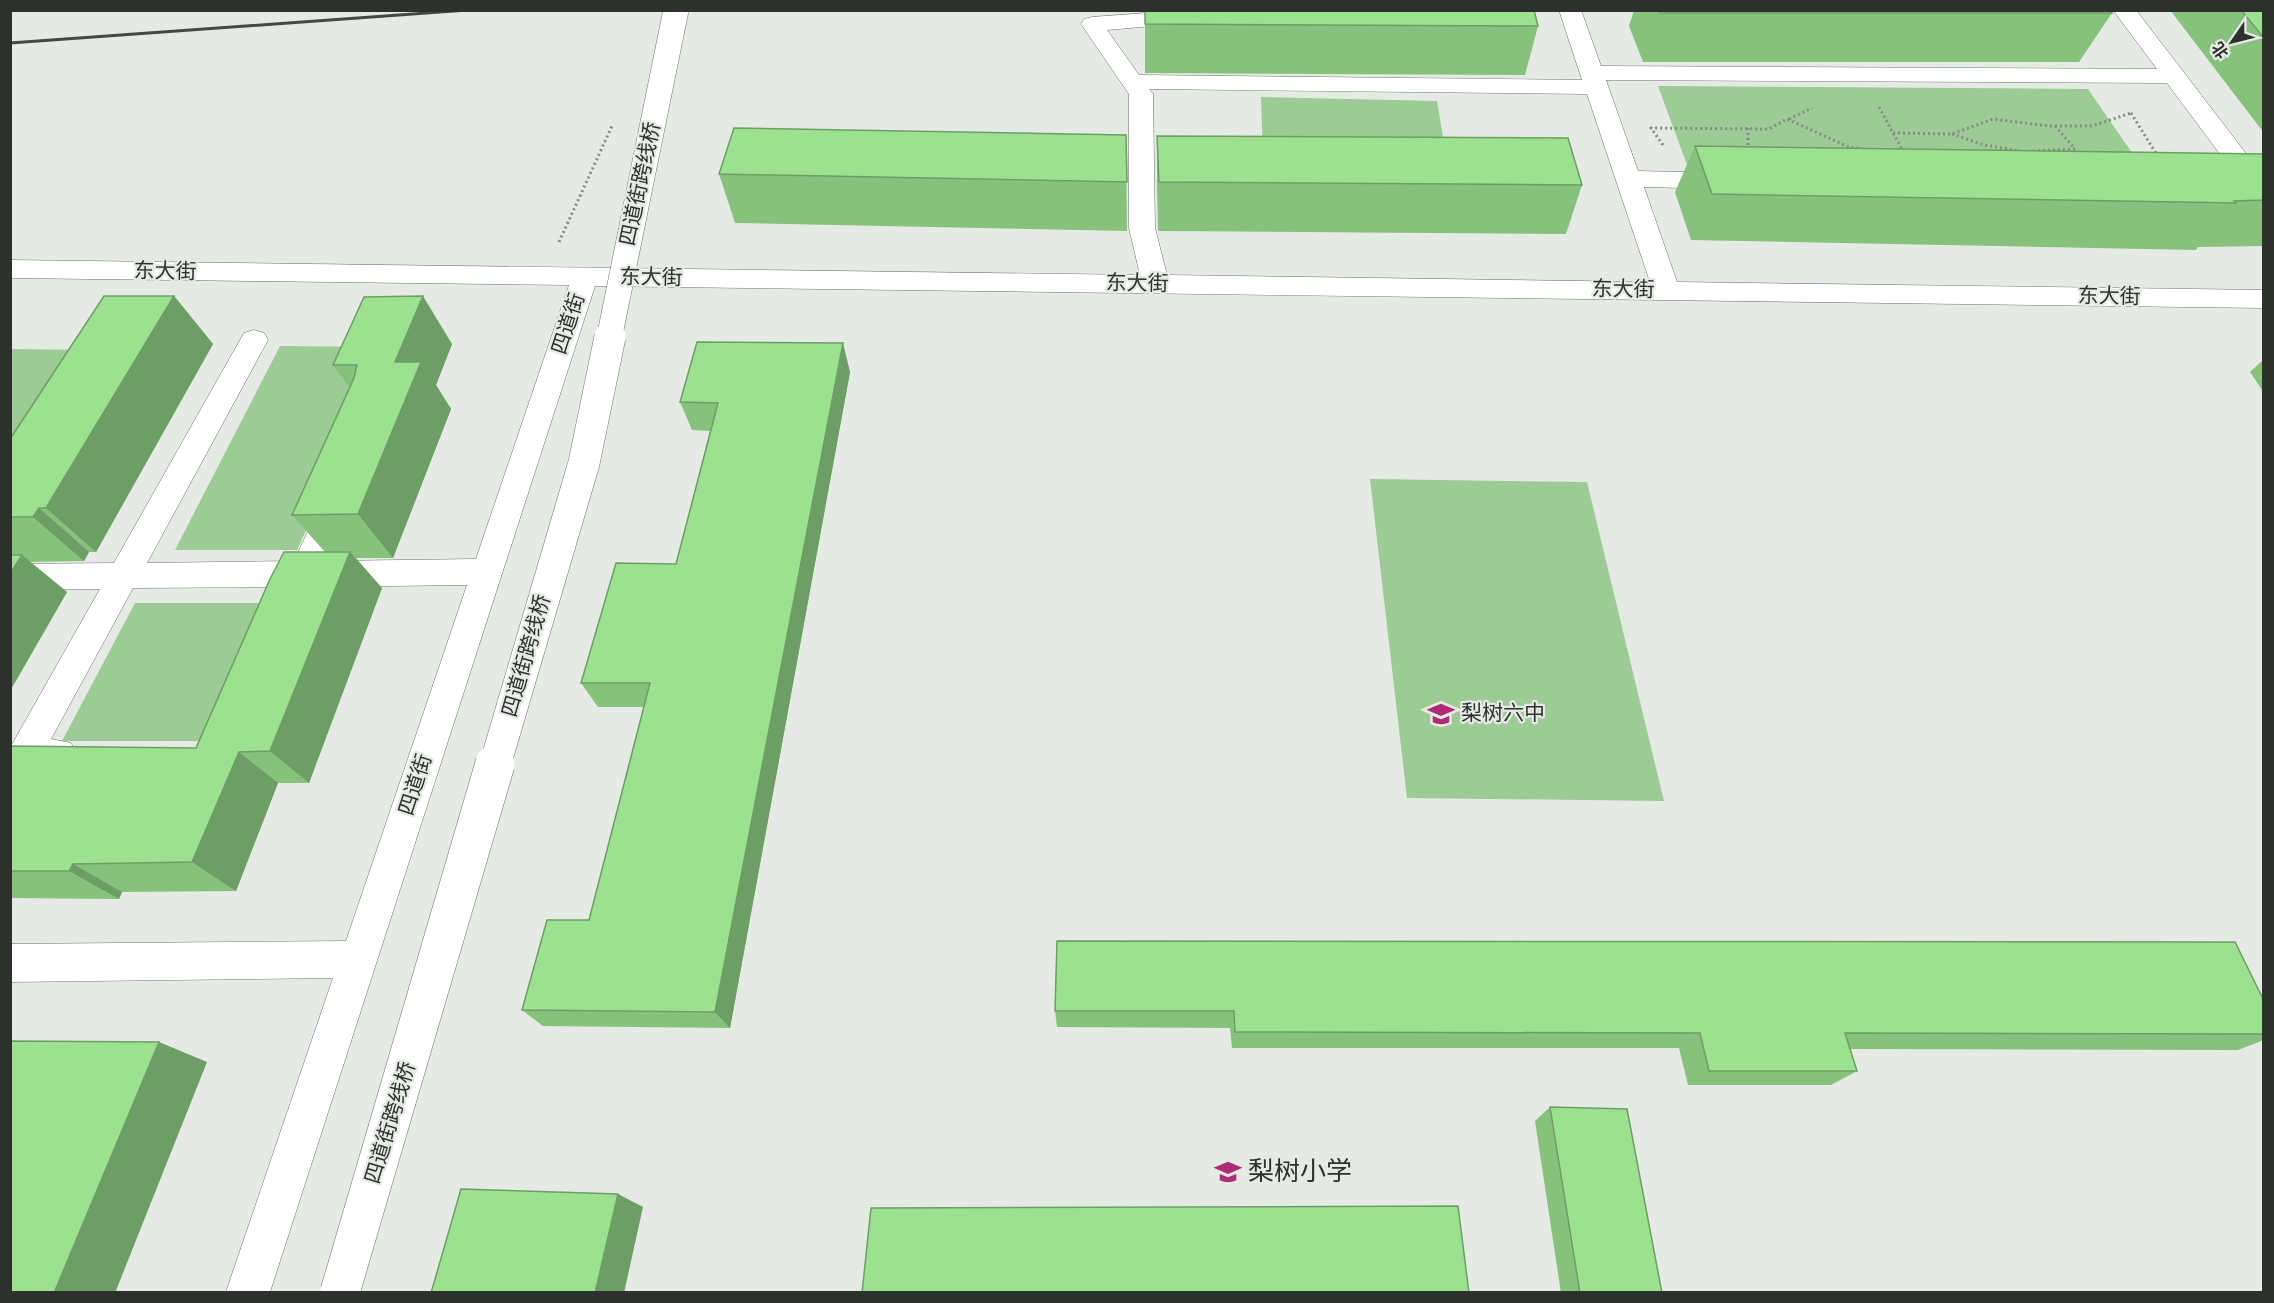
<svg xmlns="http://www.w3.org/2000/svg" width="2274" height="1303" viewBox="0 0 2274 1303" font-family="Spectral,'Noto Sans SC',serif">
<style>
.green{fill:#9dcb95}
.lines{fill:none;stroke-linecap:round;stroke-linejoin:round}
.minor-casing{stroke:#6d726d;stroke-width:1}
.path{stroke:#868a86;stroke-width:3;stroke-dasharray:2 3;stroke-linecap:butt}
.minor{fill:#fff;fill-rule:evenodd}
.rail{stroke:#454745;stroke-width:3}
.minor-bridge-far2-casing{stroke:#6d726d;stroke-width:26;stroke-linecap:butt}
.minor-bridge-far1-casing{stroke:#6d726d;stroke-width:32;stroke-linecap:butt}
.minor-bridge-casing{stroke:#6d726d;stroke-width:40;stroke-linecap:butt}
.minor-bridge-far2{stroke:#fff;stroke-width:25}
.minor-bridge-far1{stroke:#fff;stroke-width:31}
.minor-bridge{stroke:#fff;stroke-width:39}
.wall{fill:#86c27c}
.shaded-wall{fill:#6d9e65}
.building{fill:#9ce190;stroke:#6d9e65;stroke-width:1.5}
.labels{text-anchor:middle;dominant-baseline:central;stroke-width:4.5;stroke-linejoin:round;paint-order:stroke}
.street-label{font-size:21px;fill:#2e302e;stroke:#e5eae4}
.poi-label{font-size:21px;fill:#2e302e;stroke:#e5eae4;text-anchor:start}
.near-poi-label{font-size:26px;fill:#2e302e;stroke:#e5eae4;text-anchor:start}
</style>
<rect width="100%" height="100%" fill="#e5eae4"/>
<g class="green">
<path d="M1658,86l430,3 60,87 -458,-3z"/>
<path d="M1261,97l176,4 10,60 -184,-4z"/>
<path d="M280,346l109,1 -92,203h-122z"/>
<path d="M11,349l81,1 -81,125z"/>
<path d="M1370,479l217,3 77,319 -257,-3z"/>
<path d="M135,603h136l-62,138h-147z"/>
</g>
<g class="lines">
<g class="minor-casing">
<path id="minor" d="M1188,10l10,2 3,5 -3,5 -91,8 32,45 443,5 -23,-70h22l20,56 556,3 -44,-59h23l128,167v26l-9,-2 -88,-118 -561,-3 32,91 87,2 9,2 3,6 -3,6 -9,2 -81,-2 33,95 587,8v18l-1669,-22 -325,1006h-44l107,-314 -323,4v-38l336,-3 121,-356 -152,2 -8,15 -11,4 -11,-4 -5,-9 3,-6 -150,1 -82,151 20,4 5,11 -5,11c-18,7 -40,7 -58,0l-3,-17 90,-159 -90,1v-26l104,-1 130,-230 10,-3 10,3 4,7 -121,223 147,-2 31,-66 11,-4 11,4 4,8 -25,58 150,-2 93,-274 -559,-7v-18l1130,15 -11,-47v-134l-48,-70 3,-5 8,-2zM1149,89l438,5 63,188 -483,-7 -12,-47 -2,-134z"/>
</g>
<g class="path">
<path d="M1879,107l25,46"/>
<path d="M2131,113l26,42"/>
<path d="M1789,119l23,-11"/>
<path d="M2055,126l20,23"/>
<path d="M1748,128v22"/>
<path d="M1893,133l59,1 41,-15 55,7h44l39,-13"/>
<path d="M1952,134l32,11 36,6"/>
<path d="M1663,145l-12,-17 118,1 18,-10 62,28 14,2"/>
<path d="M2033,151l42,-2"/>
<path d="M559,242l53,-116"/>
</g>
<use href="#minor" class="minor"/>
<path class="rail" d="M10,43l458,-33"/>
<g class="minor-bridge-far2-casing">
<path id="minor-bridge-far2" d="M609,339l67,-329"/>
</g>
<g class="minor-bridge-far1-casing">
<path id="minor-bridge-far1" d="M495,765l89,-302 26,-126"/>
</g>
<g class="minor-bridge-casing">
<path id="minor-bridge" d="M340,1292l155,-528"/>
</g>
<use href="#minor-bridge-far2" class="minor-bridge-far2"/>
<use href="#minor-bridge-far1" class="minor-bridge-far1"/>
<use href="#minor-bridge" class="minor-bridge"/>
</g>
<g class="wall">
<path d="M1145,10l393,16 -13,49 -380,-2z"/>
<path d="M1634,10h476l2,3 -33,49h-436l-14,-36z"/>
<path d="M2170,10h94v123z"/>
<path d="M1126,135l1,96 -392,-8 -16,-49z"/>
<path d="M1157,136l425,49 -16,49 -408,-3 -1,-46z"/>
<path d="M1695,146l569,8v92l-66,1 -2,3 -505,-10 -16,-48z"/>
<path d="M174,296l39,48 -117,208h-7l-5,9 -54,1 37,30 -57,99v-252z"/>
<path d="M452,344l-16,41 15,24 -58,149h-37l26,30 -73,195h-31l-42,108 -114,1 -3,7 -109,-1v-152l186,2 129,-196 -33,-37 57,-128 -16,-22z"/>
<path d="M2264,359v34l-14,-21z"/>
<path d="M850,372l-120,656 -187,-2 -21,-16 67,-90 55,-213h-46l-17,-24 95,-119 34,-133 -18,-1 -12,-28z"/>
<path d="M2264,1001v39l-26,10 -388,-1 7,22 -26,14h-143l-9,-37h-447l-2,-20 -173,-1 -2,-16z"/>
<path d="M1550,1107l112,186h-101l-26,-172z"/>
</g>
<g class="shaded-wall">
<path d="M174,296l39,48 -117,208 -50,-44z"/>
<path d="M423,296l29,48 -16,41 15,24 -58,149 -35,-44 37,-152z"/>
<path d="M843,343l7,29 -120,656 -15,-16z"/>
<path d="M39,508l50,44 -5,9 -51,-44z"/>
<path d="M350,552l32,36 -73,195 -39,-32z"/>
<path d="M22,555l45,37 -57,99v-117z"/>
<path d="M239,752l39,31 -42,108 -44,-29z"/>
<path d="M73,864l49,28 -3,7 -50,-28z"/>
<path d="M159,1042l48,20 -92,231h-61z"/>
<path d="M618,1194l25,13 -19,86h-29z"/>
</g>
<g class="building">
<path d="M1145,10h389l4,16 -393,-2z"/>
<path d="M1659,10h451l2,3h-452z"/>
<path d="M2241,10h23v28z"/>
<path d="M734,128l392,7 1,47 -408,-8z"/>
<path d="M1157,136l411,2 14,47 -423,-3z"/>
<path d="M1695,146l569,8v46l-30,1 2,2 -524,-9z"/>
<path d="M104,296h70l-128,212h-7l-6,9h-23v-78z"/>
<path d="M423,296l-28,66h26l-63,152 -66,1 62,-137 3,-13h-24l31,-68z"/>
<path d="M697,342l146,1 -128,669 -193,-2 25,-90h42l61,-237h-69l35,-120 60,1 42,-161 -38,-1z"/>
<path d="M284,552h66l-80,199 -31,1 -47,110 -119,2 -4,7h-59v-125l186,2 74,-169z"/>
<path d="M10,555h12l-12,19z"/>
<path d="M1057,941l1178,1 29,59v33l-419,-1 12,38h-148l-9,-38 -465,-1 -1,-21h-179z"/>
<path d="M10,1041l149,1 -105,251h-44z"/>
<path d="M1550,1107l77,2 35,184h-82z"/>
<path d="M461,1189l157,5 -23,99h-164z"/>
<path d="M1458,1206l11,87h-607l9,-85z"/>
</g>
<defs>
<g id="school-bare" transform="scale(2.07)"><path d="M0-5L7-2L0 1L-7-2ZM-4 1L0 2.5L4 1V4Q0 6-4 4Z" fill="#ae2b75" stroke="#e5eae4" stroke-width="2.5" paint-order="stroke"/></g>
</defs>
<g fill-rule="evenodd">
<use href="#school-bare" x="1441" y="714"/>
<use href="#school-bare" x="1228" y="1172"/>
</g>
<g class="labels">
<g class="street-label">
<text transform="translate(641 184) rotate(-78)">四道街跨线桥</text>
<text transform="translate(165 272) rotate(1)">东大街</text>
<text transform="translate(651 278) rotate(1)">东大街</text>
<text transform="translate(1137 284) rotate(1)">东大街</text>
<text transform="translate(1623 290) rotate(1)">东大街</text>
<text transform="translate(2109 297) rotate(1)">东大街</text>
<text transform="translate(569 324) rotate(-72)">四道街</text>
<text transform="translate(527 656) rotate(-74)">四道街跨线桥</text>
<text transform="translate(416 785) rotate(-72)">四道街</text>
<text transform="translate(391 1123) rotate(-73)">四道街跨线桥</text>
</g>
<g class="poi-label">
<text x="1461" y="714">梨树六中</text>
</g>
<g class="near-poi-label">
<text x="1248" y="1172">梨树小学</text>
</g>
</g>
<rect width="2274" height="1303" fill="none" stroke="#2e302e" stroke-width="24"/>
<g transform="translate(2232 42) rotate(235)" stroke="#e5eae4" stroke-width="4.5" paint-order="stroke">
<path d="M0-4.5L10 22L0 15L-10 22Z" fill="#2e302e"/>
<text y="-9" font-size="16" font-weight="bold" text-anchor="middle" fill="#2e302e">北</text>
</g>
</svg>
